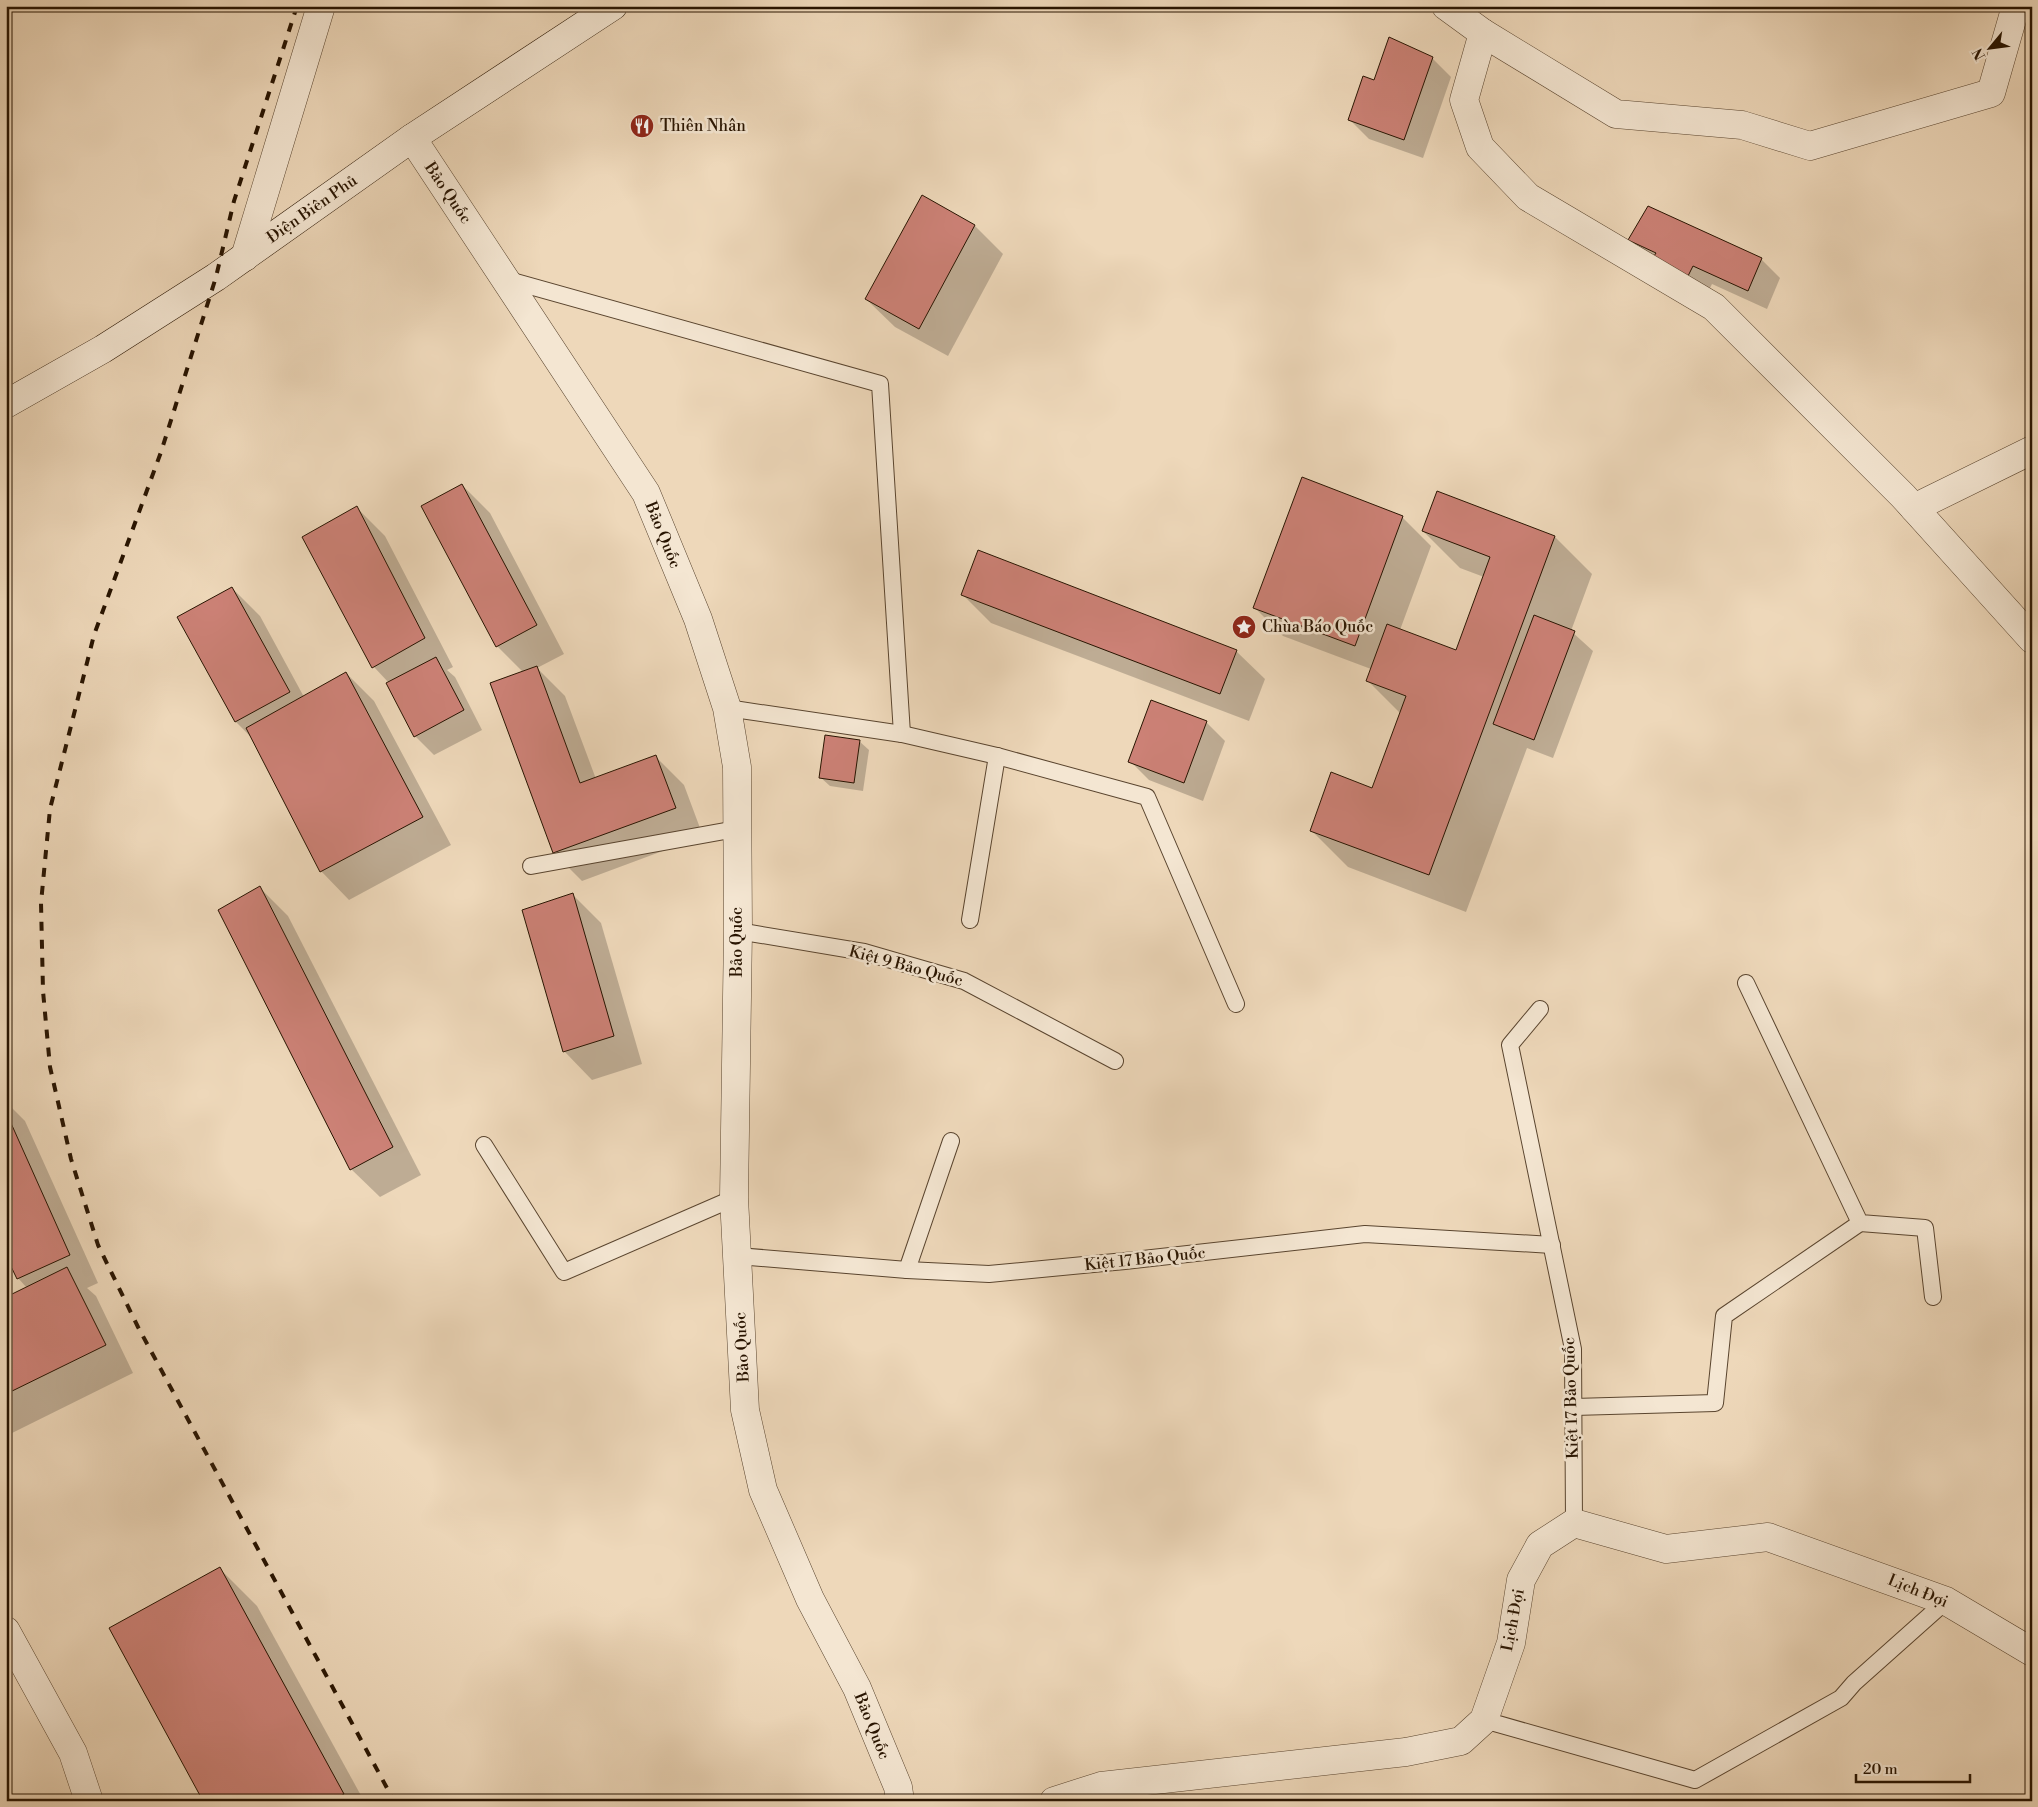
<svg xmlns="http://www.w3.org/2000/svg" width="2038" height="1807" viewBox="0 0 2038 1807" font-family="'Libre Bodoni',serif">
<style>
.shadow{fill:#0003}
.building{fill:#cc8176;stroke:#281401}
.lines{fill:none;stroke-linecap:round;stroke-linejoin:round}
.service-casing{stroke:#5a452f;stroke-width:18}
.minor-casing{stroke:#5a452f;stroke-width:29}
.tertiary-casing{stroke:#5a452f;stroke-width:29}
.secondary-casing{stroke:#281401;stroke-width:29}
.service{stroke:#f4e6d2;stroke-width:16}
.minor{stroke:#f4e6d2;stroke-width:28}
.tertiary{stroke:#f4e6d2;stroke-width:28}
.secondary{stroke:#f4e6d2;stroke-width:28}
.rail{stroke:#281401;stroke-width:4;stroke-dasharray:9 9;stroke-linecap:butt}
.labels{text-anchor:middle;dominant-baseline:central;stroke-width:5;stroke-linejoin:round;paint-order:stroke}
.poi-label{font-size:16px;fill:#281401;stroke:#f4e6d2;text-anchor:start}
.street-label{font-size:16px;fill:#281401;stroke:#f4e6d2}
</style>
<rect width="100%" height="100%" fill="#eed8ba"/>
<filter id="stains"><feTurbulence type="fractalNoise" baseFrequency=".004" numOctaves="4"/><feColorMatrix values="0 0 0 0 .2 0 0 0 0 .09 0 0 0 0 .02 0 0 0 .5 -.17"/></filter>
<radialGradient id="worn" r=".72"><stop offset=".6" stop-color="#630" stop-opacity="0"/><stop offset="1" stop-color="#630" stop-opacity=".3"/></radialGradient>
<g class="shadow">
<path d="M1432,58l19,19 -28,81 -54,-19 -19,-19 25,-39z"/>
<path d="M922,197l53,29 28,28 -55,102 -53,-29 -29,-28z"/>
<path d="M1629,239l132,20 19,19 -13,31 -55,-25 -5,10 -59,-36z"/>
<path d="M1302,479l101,39 28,28 -31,84 57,22 27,-75 -24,-9 -37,-37 14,-38 118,44 37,37 -21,57 22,20 -40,107 -26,-10 -61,164 -118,-45 -37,-37 62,-41 28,-75 -34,-34 4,-11 -88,-33 -28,-28z"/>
<path d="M462,485l28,28 74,141 -27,14 28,28 31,83 60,-22 28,28 19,51 -121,45 -28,-28 -63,-169 32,-12 -26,-26z"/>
<path d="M357,508l28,28 68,131 -6,3 8,7 27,53 -48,25 -19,-19 -26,-53 -15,-16 -70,-130z"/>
<path d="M232,588l28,28 44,81 42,-24 28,28 77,144 -102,55 -28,-29 -69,-133 -16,-16z"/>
<path d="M963,595l273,56 29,28 -16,42 -258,-98z"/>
<path d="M1206,722l19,19 -22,60 -54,-21 -19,-19z"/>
<path d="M859,741l10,9 -6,41 -33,-5 -10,-9z"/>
<path d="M260,888l28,28 133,259 -41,22 -29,-28z"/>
<path d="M573,895l28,28 41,141 -50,16 -28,-29z"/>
<path d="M6,1102l19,19 73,162 -11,5 9,8 37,77 -127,63v-138l21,-10 -9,-10 -12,-25z"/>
<path d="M220,1569l37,37 107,195h-159z"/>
</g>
<g class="building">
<path d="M1389,37l44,20 -29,83 -56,-20 15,-44 11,4z"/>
<path d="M922,195l53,30 -56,104 -54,-30z"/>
<path d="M1648,206l114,52 -14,33 -55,-25 -5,10 -36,-17 4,-6 -28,-13z"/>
<path d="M1302,477l101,39 -48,130 -102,-38z"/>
<path d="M462,484l75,141 -41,22 -75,-141z"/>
<path d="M1437,491l118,45 -126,339 -119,-44 21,-59 41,16 34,-92 -40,-15 21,-57 69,26 34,-93 -68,-26z"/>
<path d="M357,506l68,132 -53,30 -70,-131z"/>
<path d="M978,550l259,100 -17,44 -259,-99z"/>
<path d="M232,587l58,105 -55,30 -58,-105z"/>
<path d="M1534,615l41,16 -41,109 -41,-16z"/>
<path d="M436,657l28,53 -50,27 -28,-54z"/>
<path d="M537,666l43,117 76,-28 20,53 -123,45 -63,-170z"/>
<path d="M346,672l77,145 -103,55 -74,-144z"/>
<path d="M1151,700l56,21 -23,62 -56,-21z"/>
<path d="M825,735l35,5 -6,43 -35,-5z"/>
<path d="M260,886l133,261 -43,23 -132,-260z"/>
<path d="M573,893l41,143 -51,16 -41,-142z"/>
<path d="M6,1112l64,143 -53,24 -11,-23z"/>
<path d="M67,1267l39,78 -100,49v-97z"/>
<path d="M220,1567l124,227 -12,7h-129l-94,-173z"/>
</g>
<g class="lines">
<g class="service-casing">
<g id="service">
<path d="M505,279l375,105 22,350"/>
<path d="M727,708l175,26 95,22 150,41 89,207"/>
<path d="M531,866l205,-37"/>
<path d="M970,920l27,-164"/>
<path d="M738,931l126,21 100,29 151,80"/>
<path d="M1746,983l114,240 65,5 8,69"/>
<path d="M1540,1009l-30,36 63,304 1,174"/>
<path d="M484,1145l80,127 170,-74"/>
<path d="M738,1256l169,14 82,4 136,-13 240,-27 187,11"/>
<path d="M907,1270l44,-129"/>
<path d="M1574,1407l141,-4 9,-87 136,-93"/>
<path d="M1484,1720l211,60 146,-82 13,-15 92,-82"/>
</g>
</g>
<g class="minor-casing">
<g id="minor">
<path d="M1446,6l37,27 -19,67 16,47 48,50 186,110 189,189 129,143"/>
<path d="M1483,33l133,81 126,11 68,21 181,-53 25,-87"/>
<path d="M412,138l234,355 52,126 29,89 10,59 1,164 -4,267 11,212 18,80 47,109 47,89 41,99 2,14"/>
<path d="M245,257l76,-251"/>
<path d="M1914,508l118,-58"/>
<path d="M1054,1801l47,-15 305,-34 55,-11 23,-21 27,-77 10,-63 19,-35 34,-22 92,26 102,-12 178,64 86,51"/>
</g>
</g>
<g class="tertiary-casing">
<path id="tertiary" d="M6,1631l67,122 16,48"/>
</g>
<g class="secondary-casing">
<path id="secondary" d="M6,404l97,-55 113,-72 196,-139 201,-132"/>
</g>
<use href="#service" class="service"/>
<use href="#minor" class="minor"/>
<use href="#tertiary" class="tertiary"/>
<use href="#secondary" class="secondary"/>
<path class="rail" d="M297,6l-63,195 -18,76 -55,175 -67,183 -44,174 -9,94 2,88 7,76 21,92 27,86 40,82 256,474"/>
</g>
<defs>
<g id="restaurant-disc" transform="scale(1.25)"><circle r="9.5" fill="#8f2418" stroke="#f4e6d2"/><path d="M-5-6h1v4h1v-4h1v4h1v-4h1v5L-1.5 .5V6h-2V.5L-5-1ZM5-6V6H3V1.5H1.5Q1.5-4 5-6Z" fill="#fff"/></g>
<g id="sight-disc" transform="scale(1.25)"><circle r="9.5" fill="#8f2418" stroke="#f4e6d2"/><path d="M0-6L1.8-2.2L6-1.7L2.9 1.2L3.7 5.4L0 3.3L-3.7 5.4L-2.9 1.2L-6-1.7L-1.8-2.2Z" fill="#fff"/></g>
</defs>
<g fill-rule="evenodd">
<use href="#restaurant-disc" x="642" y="126"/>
<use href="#sight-disc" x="1244" y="627"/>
</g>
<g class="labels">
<g class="poi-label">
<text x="660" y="126">Thiên Nhân</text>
<text x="1262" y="627">Chùa Báo Quốc</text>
</g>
<g class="street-label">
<text transform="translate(448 193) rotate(56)">Bảo Quốc</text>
<text transform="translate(312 209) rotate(-35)">Điện Biên Phủ</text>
<text transform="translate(663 535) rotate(68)">Bảo Quốc</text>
<text transform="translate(737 942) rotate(-90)">Bảo Quốc</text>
<text transform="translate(906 966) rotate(15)">Kiệt 9 Bảo Quốc</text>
<text transform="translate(1145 1259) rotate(-6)">Kiệt 17 Bảo Quốc</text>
<text transform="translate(742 1347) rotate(-93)">Bảo Quốc</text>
<text transform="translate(1571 1398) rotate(-92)">Kiệt 17 Bảo Quốc</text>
<text transform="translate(1918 1591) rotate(22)">Lịch Đợi</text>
<text transform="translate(1513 1620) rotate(-79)">Lịch Đợi</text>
<text transform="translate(872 1726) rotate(68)">Bảo Quốc</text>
</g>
</g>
<rect width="2038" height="1807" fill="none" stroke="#eed8ba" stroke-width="25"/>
<rect x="8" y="8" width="2023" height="1792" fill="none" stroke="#281401" stroke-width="2.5"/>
<rect x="12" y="12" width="2013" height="1782" fill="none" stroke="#281401"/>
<g transform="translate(1990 48) rotate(241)" stroke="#f4e6d2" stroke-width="4" paint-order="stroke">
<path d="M0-4L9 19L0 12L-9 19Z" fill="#281401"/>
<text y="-8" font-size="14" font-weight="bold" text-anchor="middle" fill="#281401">N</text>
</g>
<path d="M1856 1774v8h114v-8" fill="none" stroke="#281401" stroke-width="2.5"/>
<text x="1863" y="1774" font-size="15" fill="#281401" stroke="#f4e6d2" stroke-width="4" paint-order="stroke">20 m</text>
<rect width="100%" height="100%" filter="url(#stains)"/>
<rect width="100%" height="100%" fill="url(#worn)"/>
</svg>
